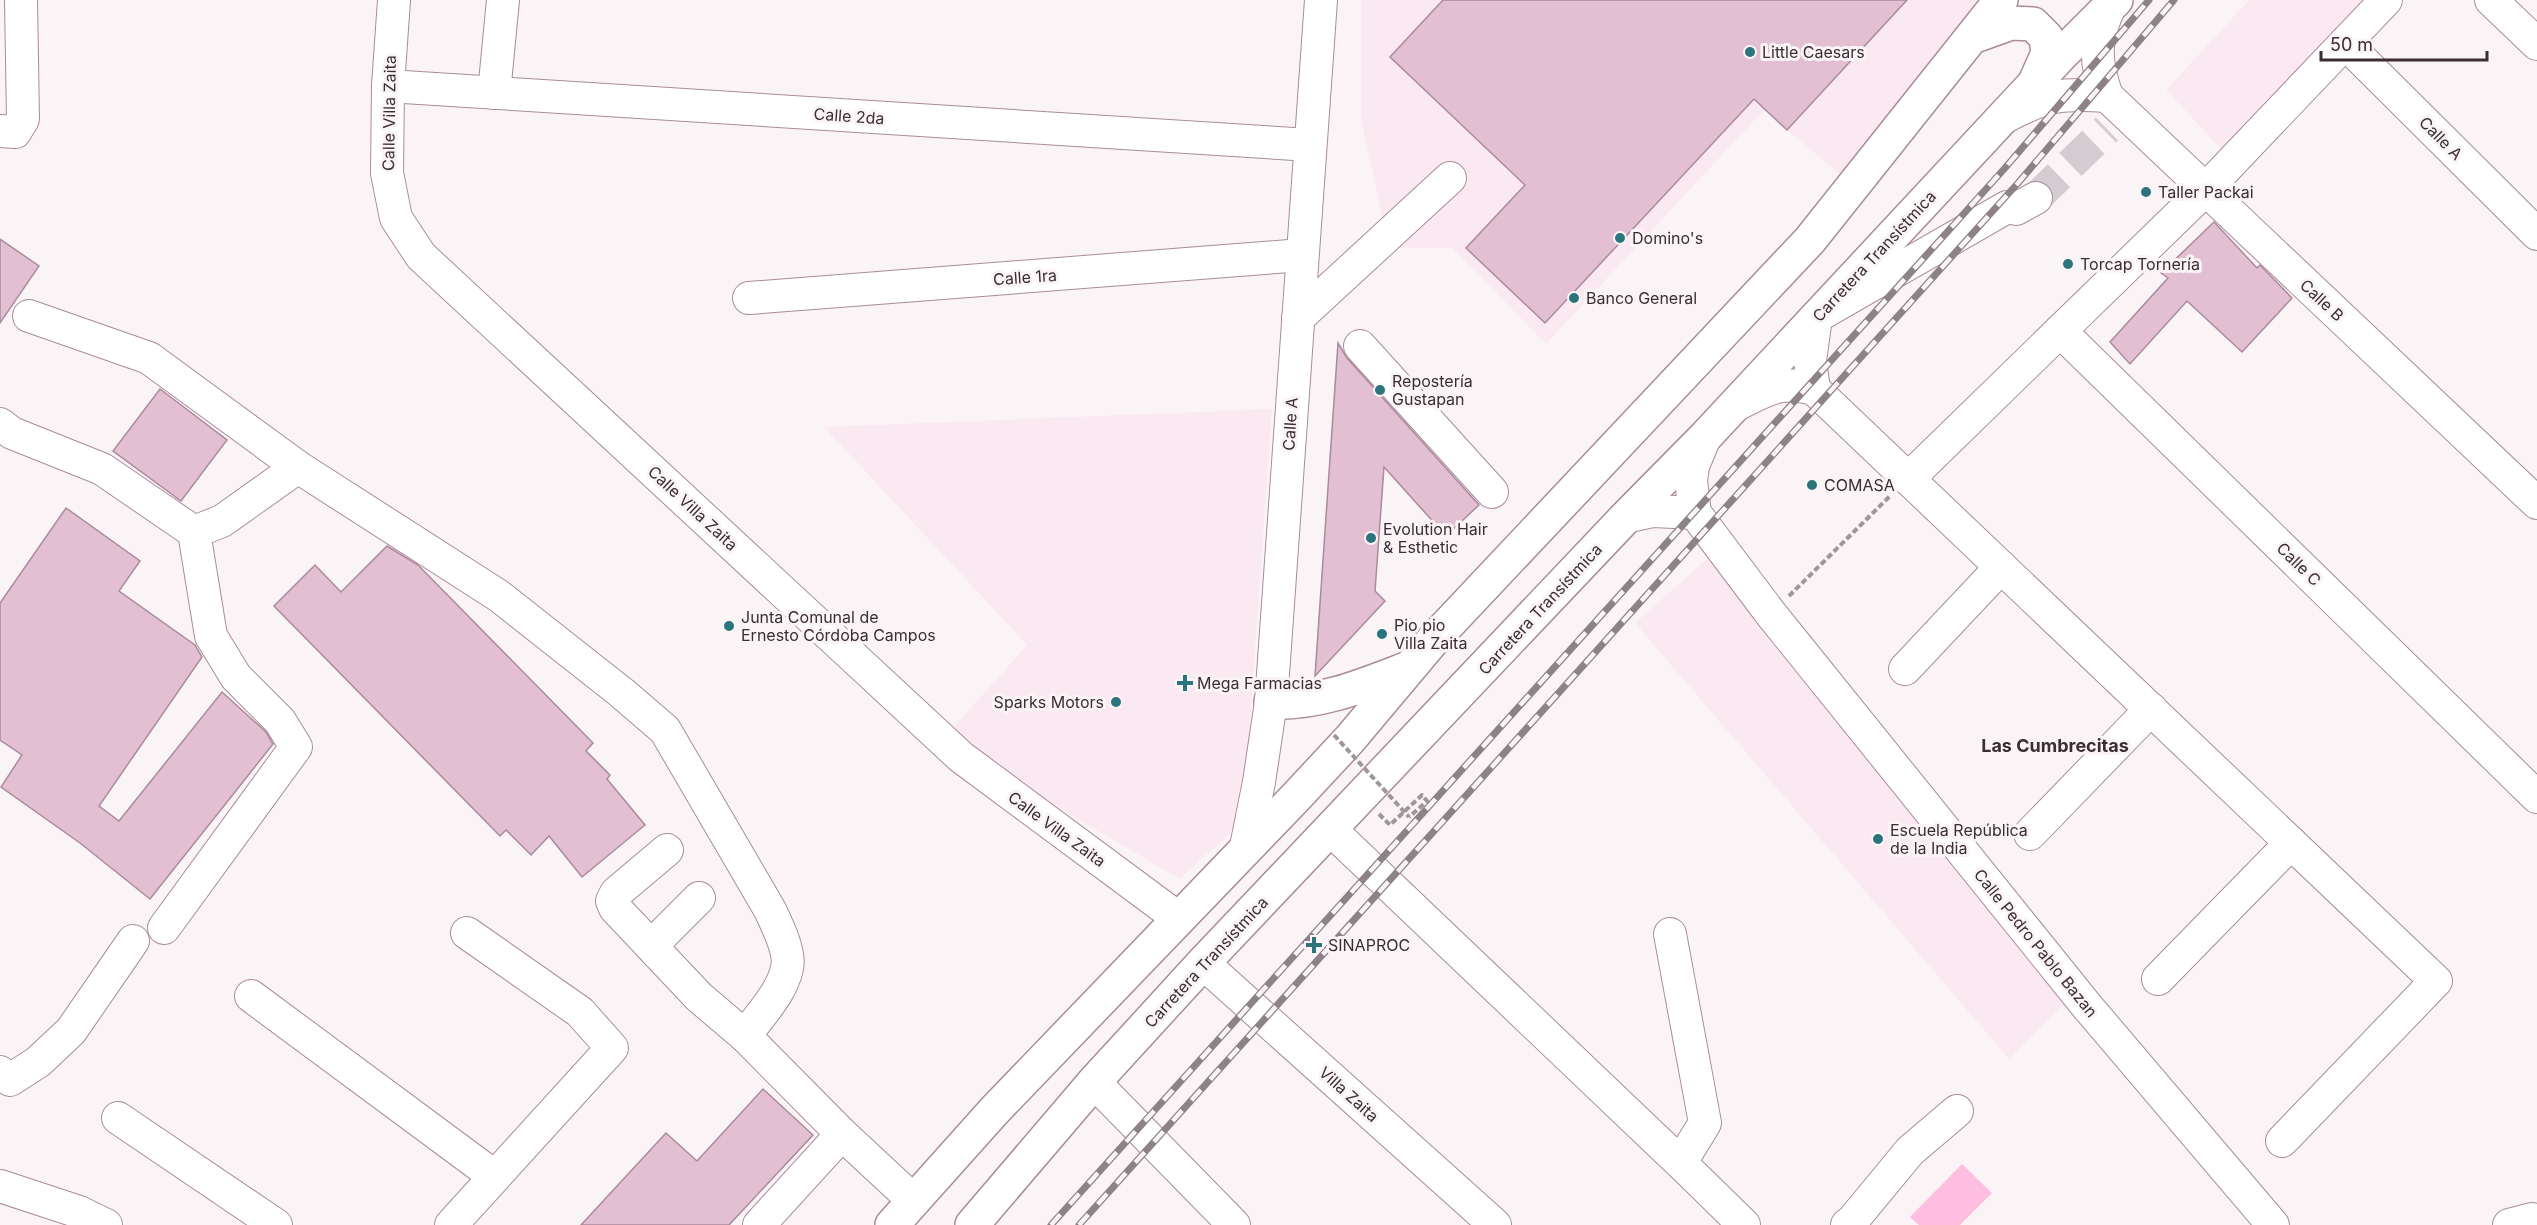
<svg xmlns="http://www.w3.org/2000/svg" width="2537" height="1225" viewBox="0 0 2537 1225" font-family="Inter,sans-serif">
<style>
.built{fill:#fbe9f2}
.green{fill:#febee1}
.building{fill:#e2c0d2;stroke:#aa8a9b;stroke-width:1.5}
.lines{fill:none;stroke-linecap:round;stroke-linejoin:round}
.minor-tunnel{stroke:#d4ccd0;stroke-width:32;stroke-dasharray:32 16;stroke-linecap:butt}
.minor-casing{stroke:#aa8b9c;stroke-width:34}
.major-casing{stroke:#aa8b9c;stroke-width:36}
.path{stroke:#9f959a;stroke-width:4;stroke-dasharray:6 3;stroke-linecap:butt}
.minor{stroke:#fff;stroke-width:32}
.major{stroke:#fff;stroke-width:33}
.rail-casing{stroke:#8d8288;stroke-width:7}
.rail{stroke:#fbf4f7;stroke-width:4.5;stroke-dasharray:14;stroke-linecap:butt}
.path-bridge{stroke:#9f959a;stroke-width:4;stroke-dasharray:6 3;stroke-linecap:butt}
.poi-dot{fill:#2b747c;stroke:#fbf4f7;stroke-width:2}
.labels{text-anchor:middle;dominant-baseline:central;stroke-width:6;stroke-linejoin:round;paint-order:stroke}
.poi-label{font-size:16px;fill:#3a2d34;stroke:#fbf4f7;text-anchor:start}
.street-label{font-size:16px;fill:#3a2d34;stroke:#fbf4f7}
.neighbourhood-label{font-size:18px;font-weight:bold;fill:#3a2d34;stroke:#fbf4f7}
</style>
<rect width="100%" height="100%" fill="#fbf4f7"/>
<g class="built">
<path d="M1361,0h654l-171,178 -80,-68 -218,234 -94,-96h-63l-28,-129z"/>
<path d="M2249,0h118l-146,149 -55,-59z"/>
<path d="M1272,409l-29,412 -63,58 -169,-99 -60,-50 76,-85 -203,-218z"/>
<path d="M1709,557l52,73 135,164 79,91 94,114 -60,60 -374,-436z"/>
</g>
<path class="green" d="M1962,1164l30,29 -32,32h-41l-9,-8z"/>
<g class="building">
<path d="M1443,0h464l-120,130 -33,-31 -209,224 -79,-75 59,-63 -135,-128z"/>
<path d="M2214,222l43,46 3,-3 32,33 -50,54 -55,-51 -57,63 -20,-22 58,-64 -7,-5z"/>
<path d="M0,239l39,27 -39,57z"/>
<path d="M1338,343l9,15 132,147 -33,31 -62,-69 -9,124 10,10 -70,75z"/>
<path d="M160,389l67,51 -46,61 -68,-50z"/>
<path d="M66,508l74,53 -21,30 76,54 7,12 -103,149 20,15 103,-129 44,40 7,12 -123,155 -70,-56 -79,-56 21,-32 -22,-15v-137z"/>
<path d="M387,546l31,19 175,178 -7,8 24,24 -3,4 38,46 -63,52 -33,-41 -18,19 -25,-25 -6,6 -226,-230 41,-41 26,27z"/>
<path d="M763,1089l50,46 -84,90h-148l85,-92 31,28z"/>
</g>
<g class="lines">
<path class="minor-tunnel" d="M2036,198l71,-69"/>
<g class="minor-casing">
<g id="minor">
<path d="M394,0l-6,86 -1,87 9,45 25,38 540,501 217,161"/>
<path d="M2491,0l46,44"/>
<path d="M2111,4c-17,35 -17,56 -4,92l430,407"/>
<path d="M2345,43l192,191"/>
<path d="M388,86l922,59"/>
<path d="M494,93l9,-93"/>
<path d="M2005,117c41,-22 56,-24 102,-21"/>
<path d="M0,131l15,1 8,-13 -2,-119"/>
<path d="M749,298l553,-43"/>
<path d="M29,316l120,42 149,109 201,129 123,97 43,37 105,180c7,15 21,42 17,58 -5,25 -28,48 -42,68"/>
<path d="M1298,318l152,-140"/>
<path d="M2060,331l477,466"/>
<path d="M1360,346l132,146"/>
<path d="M1814,389l-4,-28 6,-44 191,-110 9,2 20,-11"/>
<path d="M1734,406c31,-15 45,-27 80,-17l622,592 -154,160"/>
<path d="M0,424l12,9 90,36 92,63 28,-11 76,-54"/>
<path d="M1705,437l-12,29 -2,15 4,32 76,101 315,391 187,220"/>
<path d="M1908,479l297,-289 181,-190"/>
<path d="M1626,517l27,-6 42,2"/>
<path d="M1905,669l96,-102"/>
<path d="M1331,830l360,343 53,52"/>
<path d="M2030,834l121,-125"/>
<path d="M1246,847l13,-65 12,-80 50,-702"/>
<path d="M667,850l-51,43 -4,8 3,7 84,89 46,39 97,98 72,67"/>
<path d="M164,928l132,-181 -16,-26 -44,-44 -25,-41 -17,-104"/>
<path d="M1670,934l35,189 -24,39"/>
<path d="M651,946l48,-48"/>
<path d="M1203,963l292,262"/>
<path d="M2158,979l133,-136"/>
<path d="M251,996l243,180"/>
<path d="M0,1072l10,8 28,-18 33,-31 62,-90"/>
<path d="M1094,1082l140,143"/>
<path d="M118,1118l158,107"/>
<path d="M0,1186l79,26 27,13"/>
<path d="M451,1225l161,-177 -32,-36 -113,-79"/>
<path d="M759,1225l83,-91"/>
<path d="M1847,1225l6,-5 57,-69 47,-40"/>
<path d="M2509,1225l23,-6 5,2"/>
</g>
</g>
<g class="major-casing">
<g id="major">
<path d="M1972,37l39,-14 22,1 13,13 2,16 -12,27"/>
<path d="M1271,702c48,2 91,-16 135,-33"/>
<path d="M892,1225l102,-114 302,-314 54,-58 84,-100 376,-399 191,-240"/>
<path d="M972,1225l122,-143 109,-119 423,-446 79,-80 357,-383 54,-54"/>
</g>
</g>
<g class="path">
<path d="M1789,596l101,-100"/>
<path d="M1379,814l11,11 32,-30 5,6 -18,16"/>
</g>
<use href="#minor" class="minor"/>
<use href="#major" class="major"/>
<g class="rail-casing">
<g id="rail">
<path d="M1051,1225l954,-1057 144,-168"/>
<path d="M1079,1225l939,-1042 156,-183"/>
</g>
</g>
<use href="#rail" class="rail"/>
<path class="path-bridge" d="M1334,735l75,82"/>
</g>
<g class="poi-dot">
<circle cx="1750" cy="52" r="6"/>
<circle cx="2146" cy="192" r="6"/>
<circle cx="1620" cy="238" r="6"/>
<circle cx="2068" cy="264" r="6"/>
<circle cx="1574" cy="298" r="6"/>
<circle cx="1380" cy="390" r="6"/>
<circle cx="1812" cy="485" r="6"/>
<circle cx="1371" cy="538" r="6"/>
<circle cx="729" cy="626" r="6"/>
<circle cx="1382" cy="634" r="6"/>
<path d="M1182 674h6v6h6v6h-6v6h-6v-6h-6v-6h6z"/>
<circle cx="1116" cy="702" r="6"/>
<circle cx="1878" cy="839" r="6"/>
<path d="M1311 936h6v6h6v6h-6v6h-6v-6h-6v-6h6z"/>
</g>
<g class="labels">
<g class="poi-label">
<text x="1762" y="52">Little Caesars</text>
<text x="2158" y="192">Taller Packai</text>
<text x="1632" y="238">Domino's</text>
<text x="2080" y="264">Torcap Tornería</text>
<text x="1586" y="298">Banco General</text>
<text x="1392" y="381">Repostería<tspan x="1392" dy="18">Gustapan</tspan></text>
<text x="1824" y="485">COMASA</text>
<text x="1383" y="529">Evolution Hair<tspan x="1383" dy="18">&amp; Esthetic</tspan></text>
<text x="741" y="617">Junta Comunal de<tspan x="741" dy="18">Ernesto Córdoba Campos</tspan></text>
<text x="1394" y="625">Pio pio<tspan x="1394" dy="18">Villa Zaita</tspan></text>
<text x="1197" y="683">Mega Farmacias</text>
<text x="1104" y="702" text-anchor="end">Sparks Motors</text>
<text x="1890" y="830">Escuela República<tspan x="1890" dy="18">de la India</tspan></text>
<text x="1328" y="945">SINAPROC</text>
</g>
<g class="street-label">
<text transform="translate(389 113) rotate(-89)">Calle Villa Zaita</text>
<text transform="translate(849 116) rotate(4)">Calle 2da</text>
<text transform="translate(2441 138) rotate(45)">Calle A</text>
<text transform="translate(1874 256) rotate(-47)">Carretera Transístmica</text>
<text transform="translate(1025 277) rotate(-4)">Calle 1ra</text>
<text transform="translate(2322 300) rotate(43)">Calle B</text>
<text transform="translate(1290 424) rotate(-86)">Calle A</text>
<text transform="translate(693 508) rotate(43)">Calle Villa Zaita</text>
<text transform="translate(2299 564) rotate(44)">Calle C</text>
<text transform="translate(1540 609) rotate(-47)">Carretera Transístmica</text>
<text transform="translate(1057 829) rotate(36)">Calle Villa Zaita</text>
<text transform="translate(2036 943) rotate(51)">Calle Pedro Pablo Bazan</text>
<text transform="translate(1206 962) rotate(-47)">Carretera Transístmica</text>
<text transform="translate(1349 1094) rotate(42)">Villa Zaita</text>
</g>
<g class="neighbourhood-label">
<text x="2055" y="745">Las Cumbrecitas</text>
</g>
</g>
<path d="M2321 51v9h166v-9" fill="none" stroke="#3a2d34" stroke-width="3"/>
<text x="2330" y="51" font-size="18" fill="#3a2d34" stroke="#fbf4f7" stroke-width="4.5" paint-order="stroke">50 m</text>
</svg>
